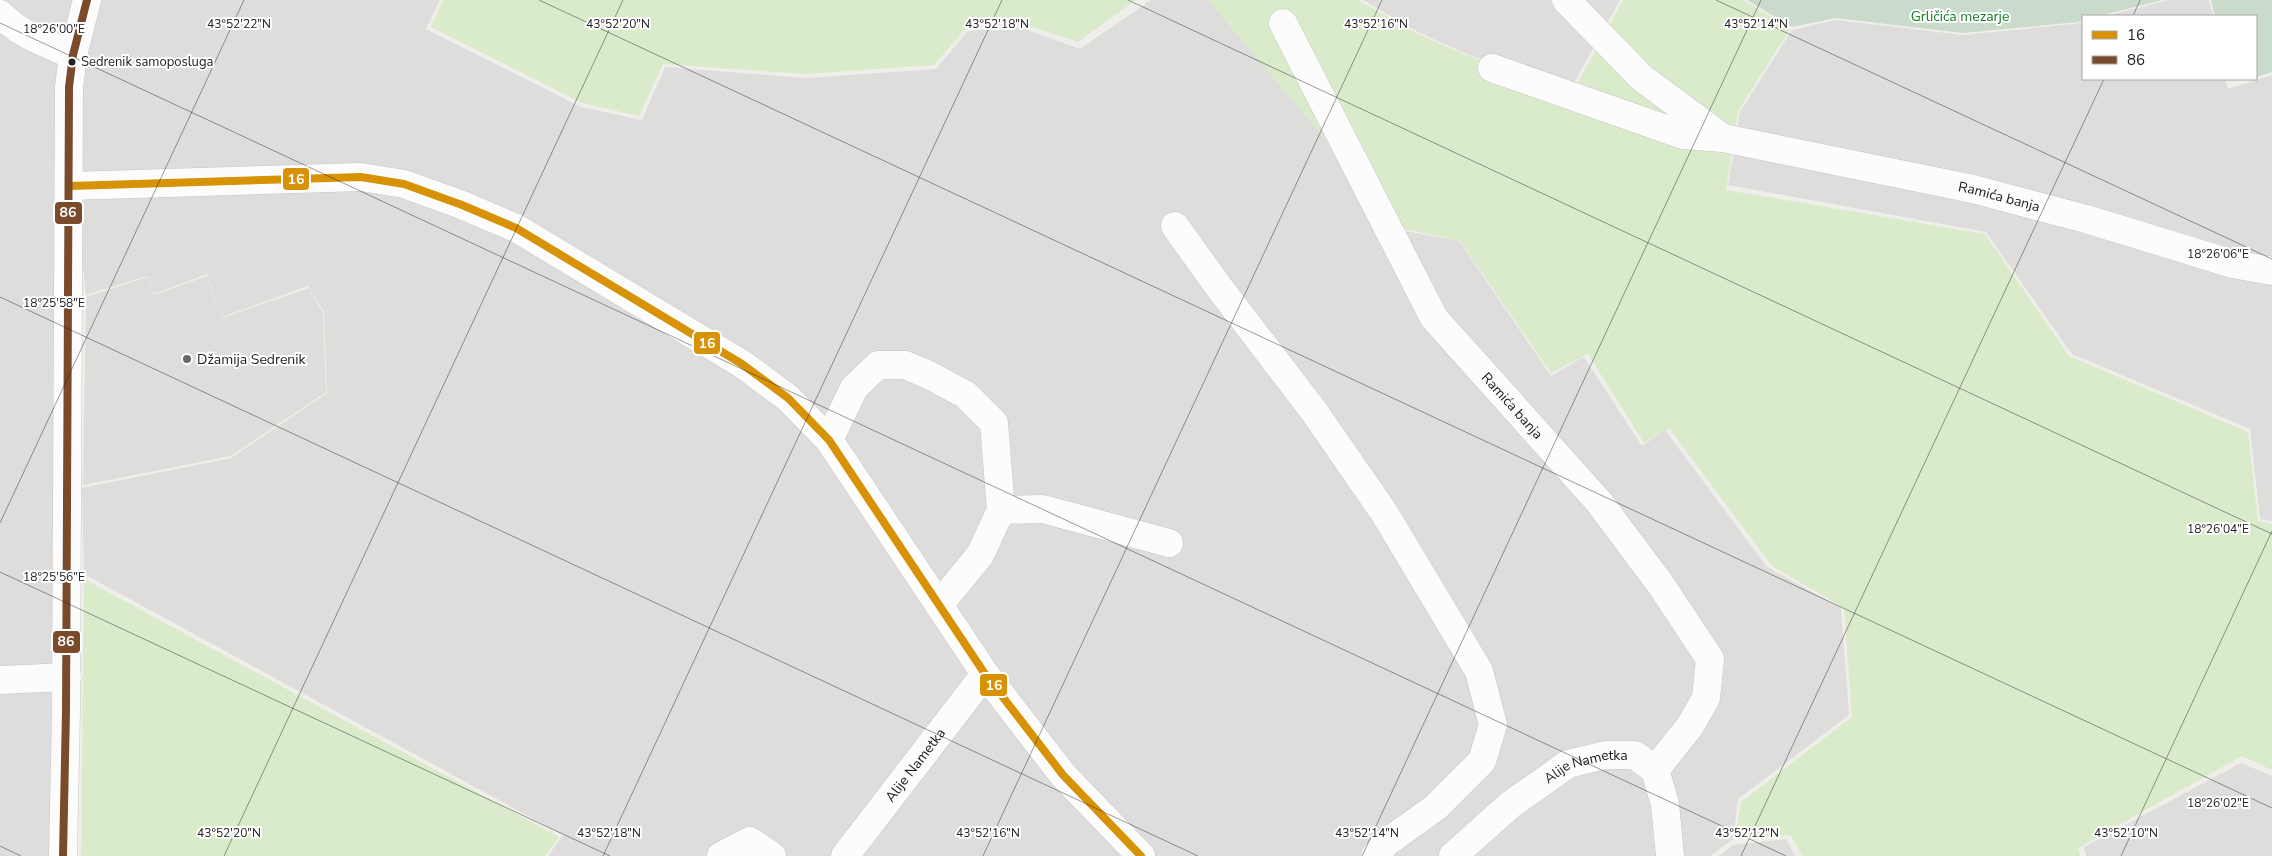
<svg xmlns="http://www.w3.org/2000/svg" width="2272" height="856" viewBox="0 0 2272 856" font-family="'Nunito Sans',sans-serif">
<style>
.residential{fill:#dedddb}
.religious{fill:#dddddb}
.grass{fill:#daebcb}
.cemetery{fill:#cadacb}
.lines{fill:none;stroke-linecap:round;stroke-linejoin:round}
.minor-casing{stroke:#c6c6c4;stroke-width:29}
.minor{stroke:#fdfcfc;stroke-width:28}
.bus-1-casing{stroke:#fff;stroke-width:11}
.bus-2-casing{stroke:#fff;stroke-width:11}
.bus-1{stroke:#d79205;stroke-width:8}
.bus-2{stroke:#7a4b2a;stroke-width:8}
.ticks{fill:none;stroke:#212121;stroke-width:1;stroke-opacity:0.45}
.bus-dot{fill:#212121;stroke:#fff;stroke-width:2}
.poi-dot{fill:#696967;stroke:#fff;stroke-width:2}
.labels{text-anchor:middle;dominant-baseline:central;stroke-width:4;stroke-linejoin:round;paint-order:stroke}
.bus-label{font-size:13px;fill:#212121;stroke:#fff;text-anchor:start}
.park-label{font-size:14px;fill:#127c23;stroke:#fff}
.street-label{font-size:14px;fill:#212121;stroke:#fff}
.poi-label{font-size:14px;fill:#212121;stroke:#fff;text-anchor:start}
.ticks-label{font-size:12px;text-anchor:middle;fill:#212121;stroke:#fff;stroke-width:4;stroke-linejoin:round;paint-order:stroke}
.line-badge{stroke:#fff;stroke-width:2}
.badge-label{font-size:14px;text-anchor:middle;font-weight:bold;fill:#fff}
</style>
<rect width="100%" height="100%" fill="#efeeea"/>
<g class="residential">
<path d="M0,0h72l-15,92 -7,764h-50z"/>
<path d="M95,0h345l-14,29 155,78 61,13 23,-53 142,11 129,-9 32,-38 52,-4 60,22 71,-49h60l41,20 147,210 60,11 92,135 33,-19 58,89 23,-16 102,137 74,41 8,107 -111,84 -5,40 -23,17h-1162l15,-21 -479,-261 -2,-86 149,-30 96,-65 -3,-81 -16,-26 -86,31 -15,-43 -53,20 -7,-18 -61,19 -12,-112 10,-158z"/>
<path d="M1363,0h257l-48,86 -103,-31 -49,-22z"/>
<path d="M2168,0h41l4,16h-106z"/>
<path d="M1836,20l127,15 120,-12v56h142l3,10 44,-14v446l-12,-2 -10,-90 -178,-75 -86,-122 -258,-47 12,-73 52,-82z"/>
<path d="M2241,763l31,13v80h-186l-2,-9z"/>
<path d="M1786,839l9,17h-76l14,-11z"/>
</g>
<path class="religious" d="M207,276l15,42 87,-30 14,25 3,79 -95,64 -148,29 3,-188 61,-20 7,18z"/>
<g class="grass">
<path d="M443,0h693l-58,42 -58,-19 -53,4 -33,38 -128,9 -143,-10 -24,52 -57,-13 -151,-76z"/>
<path d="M1208,0h150l62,35 48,21 107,32 48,-88h120l47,29 -52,82 -12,79 259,44 84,122 179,76 10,89 14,3v246l-30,-14 -164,92 2,8h-278l-11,-21 -56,3 6,-36 111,-85 -8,-109 -72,-42 -103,-138 -25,15 -56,-89 -37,19 -91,-132 -60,-13z"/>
<path d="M84,579l475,258 -14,19h-464z"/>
</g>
<g class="cemetery">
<path d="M1747,0h415l-63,16h-16v4l-5,2 -115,11 -127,-15 -44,9z"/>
<path d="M2211,0h61v72l-16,5v-61h-41z"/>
</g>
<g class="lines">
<g class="minor-casing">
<g id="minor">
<path id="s1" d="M1566,0l76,78 81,60 250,51 113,30 147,45 39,7"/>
<path d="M0,14c20,21 47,30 73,41"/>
<path id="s2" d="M1283,23l151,295 165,184 62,83 49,74 -4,39 -16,28 -35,44"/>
<path d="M1492,68l191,67 40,3"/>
<path d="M70,186l291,-9 43,7 58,21 54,23 226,136 46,34 41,42 156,234 78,101 78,81"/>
<path d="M1175,226l43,60 95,124 72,104 94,157 14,54 -11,36 -46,46 -50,36 -11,13"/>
<path d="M829,440l25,-52 24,-23h27l24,10 37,20 28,28 7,87 -21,45 -41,50"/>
<path d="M1001,510l42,-1 126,34"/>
<path d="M0,680l67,-3"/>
<path d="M63,856l3,-145 3,-624 4,-32 14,-55"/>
<path d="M721,856l29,-15 22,15"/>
<path id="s3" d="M845,856l140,-182"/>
<path id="s4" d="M1453,856l57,-51 58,-41 37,-9h30l20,15 10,34 5,52"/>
</g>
</g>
<use href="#minor" class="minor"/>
<g class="bus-1-casing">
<path id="bus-1" d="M70,186l291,-9 43,7 58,21 54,23 226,136 46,34 41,42 156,234 78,101 78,81"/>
</g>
<g class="bus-2-casing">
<path id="bus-2" d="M63,856l3,-145 3,-624 4,-32 14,-55"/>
</g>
<use href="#bus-1" class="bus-1"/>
<use href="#bus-2" class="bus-2"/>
</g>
<path class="ticks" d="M539,0l1733,808M1128,0l1144,534M1716,0l556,259M2133,16l7,-16M0,23l1786,833M0,297l1198,559M0,523l244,-523M0,572l610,284M0,846l21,10M224,856l399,-856M603,856l399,-856M983,856l399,-856M1362,856l399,-856M1741,856l363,-777M2121,856l151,-325"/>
<circle class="bus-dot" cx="72" cy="62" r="4.5"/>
<circle class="poi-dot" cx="187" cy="359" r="5"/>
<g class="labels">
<g class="bus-label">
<text x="81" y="62">Sedrenik samoposluga</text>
</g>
<g class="park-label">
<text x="1960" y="16">Grličića mezarje</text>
</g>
<g class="street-label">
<text stroke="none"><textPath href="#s1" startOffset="492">Ramića banja</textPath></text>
<text stroke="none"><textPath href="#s2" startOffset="449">Ramića banja</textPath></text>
<text stroke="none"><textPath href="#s3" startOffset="115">Alije Nametka</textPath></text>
<text stroke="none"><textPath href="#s4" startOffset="164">Alije Nametka</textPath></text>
</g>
<g class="poi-label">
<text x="197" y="359">Džamija Sedrenik</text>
</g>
</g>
<g class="ticks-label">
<text x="239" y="28">43°52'22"N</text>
<text x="618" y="28">43°52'20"N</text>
<text x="997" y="28">43°52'18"N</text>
<text x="1376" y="28">43°52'16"N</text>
<text x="1756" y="28">43°52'14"N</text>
<text x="54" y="33">18°26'00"E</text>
<text x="2218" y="258">18°26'06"E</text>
<text x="54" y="307">18°25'58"E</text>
<text x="2218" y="533">18°26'04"E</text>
<text x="54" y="581">18°25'56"E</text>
<text x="2218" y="807">18°26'02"E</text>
<text x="229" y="837">43°52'20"N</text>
<text x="609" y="837">43°52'18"N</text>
<text x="988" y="837">43°52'16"N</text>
<text x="1367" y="837">43°52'14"N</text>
<text x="1747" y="837">43°52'12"N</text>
<text x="2126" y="837">43°52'10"N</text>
</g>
<g class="line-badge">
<rect x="282" y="167" width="28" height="24" rx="5" fill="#d79205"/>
<rect x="54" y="201" width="29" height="24" rx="5" fill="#7a4b2a"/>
<rect x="693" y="331" width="28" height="24" rx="5" fill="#d79205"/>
<rect x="52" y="630" width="29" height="24" rx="5" fill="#7a4b2a"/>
<rect x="979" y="673" width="29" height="24" rx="5" fill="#d79205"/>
</g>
<g class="badge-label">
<text x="296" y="184">16</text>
<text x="68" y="217">86</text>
<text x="707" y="348">16</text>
<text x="66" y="646">86</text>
<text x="994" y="690">16</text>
</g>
<rect x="2082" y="15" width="175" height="65" fill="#ffffff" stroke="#a6a6a6"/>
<rect x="2092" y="31" width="25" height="8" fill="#d79205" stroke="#a6a6a6"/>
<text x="2127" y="40" font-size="15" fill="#212121">16</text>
<rect x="2092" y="56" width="25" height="8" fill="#7a4b2a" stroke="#a6a6a6"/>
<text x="2127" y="65" font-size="15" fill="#212121">86</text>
</svg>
